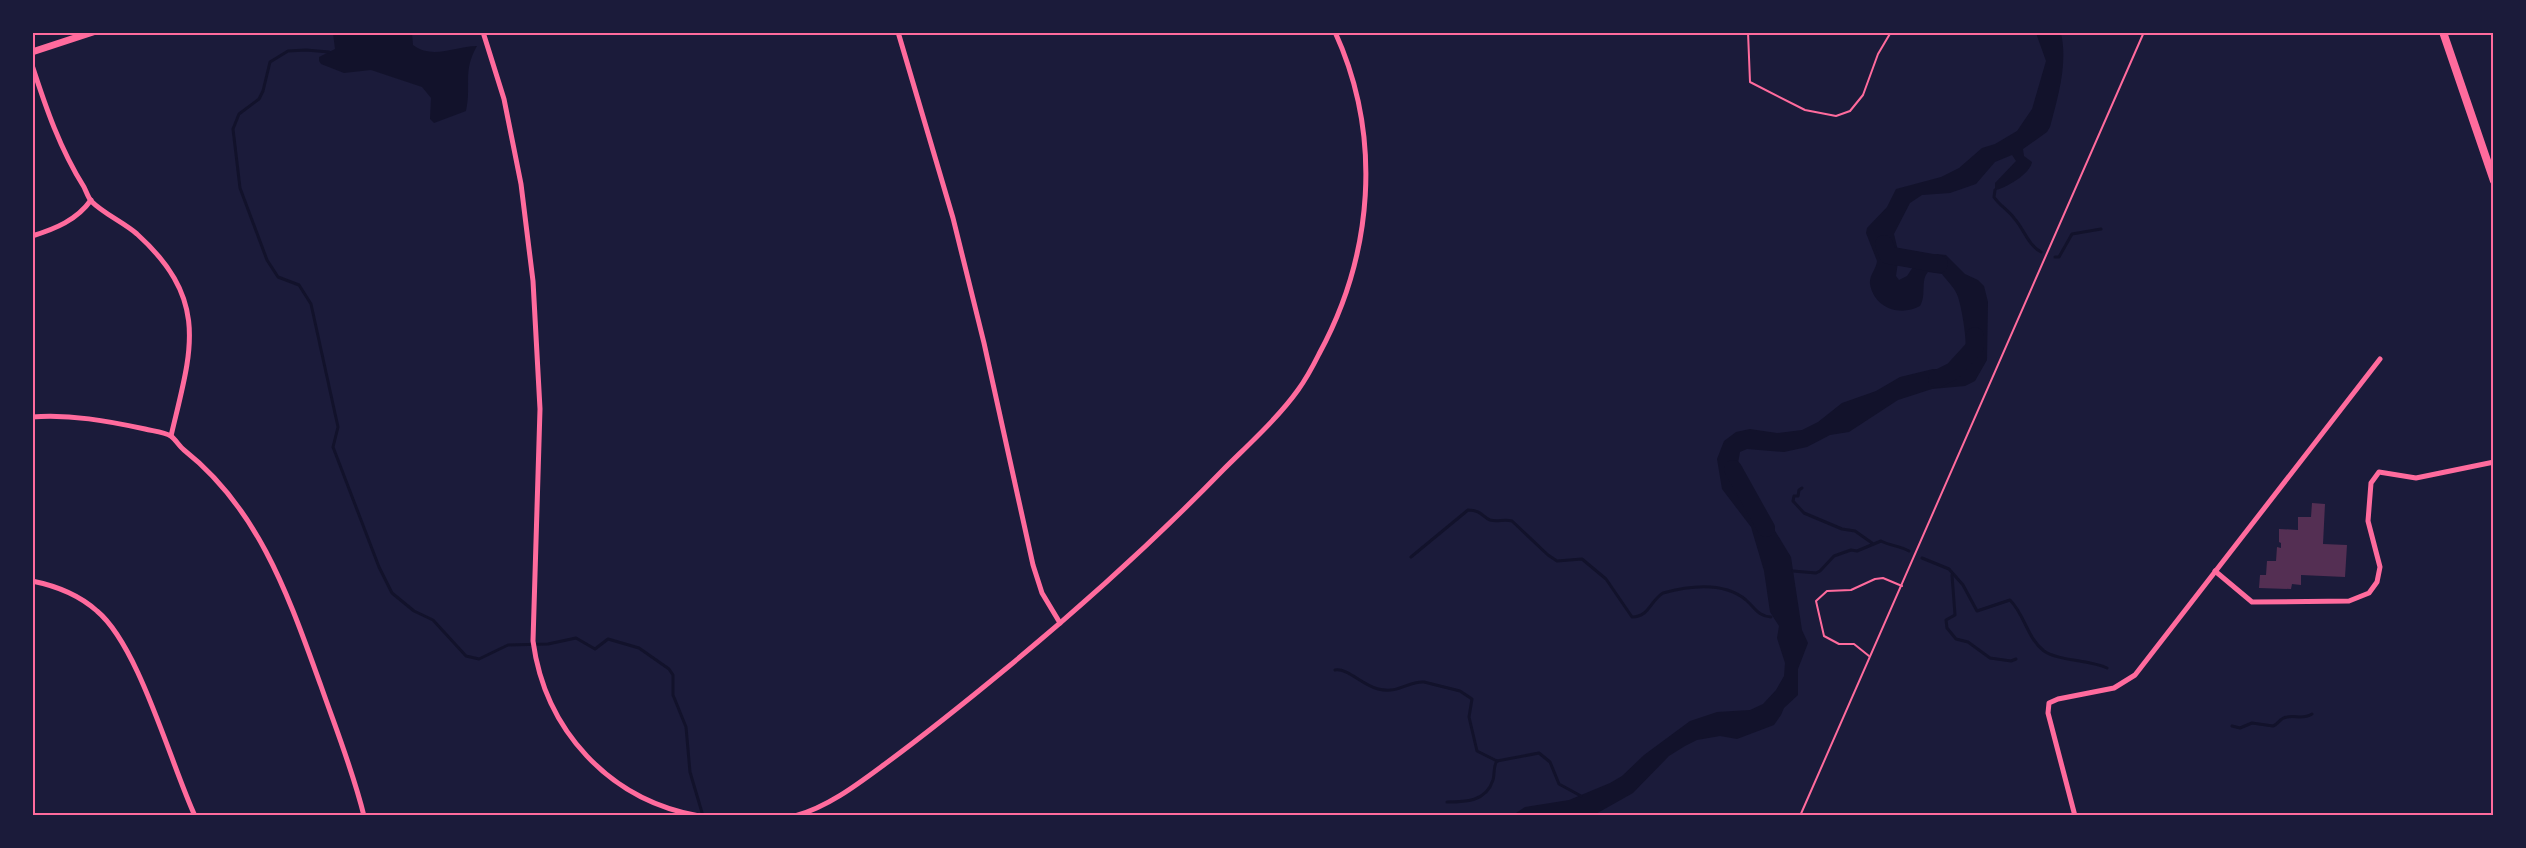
<svg xmlns="http://www.w3.org/2000/svg" width="2526" height="848" viewBox="0 0 2526 848" font-family="Mulish,sans-serif">
<style>
.water{fill:#12122b}
.lines{fill:none;stroke-linecap:round;stroke-linejoin:round}
.stream{stroke:#12122b;stroke-width:3}
.river{stroke:#12122b;stroke-width:18}
.building{fill:#542f53}
.path{stroke:#ff6b9d;stroke-width:2}
.minor{stroke:#ff6b9d;stroke-width:5}
.tertiary{stroke:#ff6b9d;stroke-width:7}
.secondary{stroke:#ff6b9d;stroke-width:8}
.neatline{fill:none;stroke:#ff6b9d;stroke-width:2}
</style>
<rect width="100%" height="100%" fill="#1b1b3a"/>
<g class="water">
<path d="M333,33h79l1,12c20,15 42,1 64,1 -15,26 -5,39 -11,65l-32,12 -4,-4 1,-21 -9,-11 -51,-17 -27,3 -23,-9 -2,-3v-4l16,-8z"/>
<path d="M2036,33h25c7,31 -3,64 -11,94l-3,5 -24,17 1,7 8,6c-1,11 -27,27 -37,28v-7l21,-22 -4,-6 -17,7 -19,22 -26,9 -28,2 -12,8 -16,31 5,21 -3,21 3,4 8,-4 12,-18 18,-4 9,1 19,19 13,6 6,6 4,16 -1,58 -12,21 -10,5 -33,3 -34,11 -49,32 -19,3 -23,12 -23,5 -37,-3 -7,3 -3,17 14,34 23,26 17,28 11,73 6,13 -10,26v26l-14,13 -3,7 -7,10 -37,14 -17,-3 -23,4 -12,6 -16,10 -36,37 -39,22h-81l12,-8 44,-7 41,-17 12,-7 22,-21 46,-34 27,-9 33,-2 13,-6 13,-14 8,-14 1,-13 -8,-25 2,-12 -9,-14 -6,-41 -13,-44 -29,-38 -5,-30 7,-18 12,-9 14,-3 27,4 25,-3 16,-8 24,-19 34,-12 24,-14 33,-8h19l11,-7c7,-10 -1,-53 -5,-65 -3,-9 -11,-16 -16,-23l-14,-2c-8,9 -1,23 -8,34 -20,11 -46,2 -50,-22 -1,-9 6,-14 7,-23l-11,-28 1,-5 20,-21 9,-18 45,-12 18,-9 23,-20 13,-4 22,-13 15,-22 14,-48z"/>
</g>
<g class="lines">
<g class="stream">
<path d="M329,52l-23,-2 -18,1 -18,11 -7,29 -4,8 -20,15 -6,15 7,59 27,72 11,17 21,8 12,19 27,123 -5,20 46,120 13,26 22,18 19,9 33,36 13,3 29,-14 40,-1 28,-6 19,11 13,-10 31,9 30,21 4,6v20l13,32 4,45 13,44"/>
<path d="M1995,190l-1,7c5,8 14,13 20,21 10,11 14,27 27,34"/>
<path d="M2055,257h4l13,-23 29,-5"/>
<path d="M1802,488l-3,2 -1,6h-4l-1,5 11,12 38,16 13,2 17,12"/>
<path d="M1411,557l57,-47c14,0 14,7 22,10 7,2 15,-1 22,1l36,34 9,6 25,-2 24,20 26,38c17,0 18,-16 31,-24 26,-7 60,-12 83,7 9,8 12,16 25,17"/>
<path d="M1922,558l27,11 14,16 14,26 33,-11c15,15 17,38 34,51 14,10 47,9 63,17"/>
<path d="M1793,571l23,2 4,-2 14,-15 17,-6 6,1 24,-10c10,5 19,5 28,10"/>
<path d="M1952,575l3,40 -9,5 1,8 9,11 12,3 22,16 21,3 5,-2"/>
<path d="M1335,670c13,-2 27,15 43,19 22,5 29,-8 46,-7l36,9 12,8 -3,18 8,34 20,10 42,-8 11,9 9,22 22,12"/>
<path d="M2232,726l8,2 12,-5 21,3c6,-2 6,-8 14,-9 9,-2 15,3 25,-3"/>
<path d="M1447,802c18,0 39,0 46,-22 2,-7 0,-14 4,-19"/>
</g>
<g class="river">
<path d="M1884,244l4,11 51,9"/>
<path d="M1937,379l16,-8 22,-24v-11"/>
<path d="M1733,469l33,59"/>
</g>
</g>
<path class="building" d="M2312,503l13,1 -2,40 24,1 -2,32 -44,-2v10l-9,-1 -1,5 -32,-1 1,-13h6l1,-14h9l1,-14 4,1v-5l-2,-1v-13l19,1v-13h13z"/>
<g class="lines">
<g class="path">
<path d="M1748,32l2,50 55,28 31,6 14,-5 13,-16 15,-41 13,-22"/>
<path d="M1869,656l-15,-12h-15l-15,-8 -8,-35 11,-10 24,-1 24,-11 8,-1 19,8"/>
<path d="M1800,816l344,-784"/>
</g>
<g class="minor">
<path d="M483,32l21,67 17,85 12,97 7,128 -7,232c12,89 76,159 166,175"/>
<path d="M898,32l55,186 31,125 49,222 9,28 18,30"/>
<path d="M32,65c14,43 28,84 52,122 2,4 4,10 7,14 13,13 32,21 46,33 74,67 54,117 34,202"/>
<path d="M32,236c23,-7 45,-16 59,-36"/>
<path d="M32,417c38,-3 76,4 113,12 8,2 19,3 26,7 5,4 8,10 13,14 76,60 105,148 137,236 15,43 32,85 43,130"/>
<path d="M2215,571l37,31 97,-1 20,-8 8,-11 3,-15 -12,-46 3,-38 8,-11 37,6 78,-16"/>
<path d="M32,581c25,5 46,13 65,30 42,35 73,151 98,205"/>
<path d="M795,816c33,-9 63,-32 90,-52 42,-31 83,-64 123,-97 75,-62 147,-127 215,-197 25,-25 55,-52 75,-80 8,-11 15,-24 21,-36 54,-99 64,-217 16,-322"/>
<path d="M2075,816l-27,-103 1,-10 9,-4 56,-11 21,-13 245,-316"/>
</g>
<path class="tertiary" d="M32,52l61,-20"/>
<path class="secondary" d="M2443,32l51,149"/>
</g>
<rect width="2526" height="848" fill="none" stroke="#1b1b3a" stroke-width="68"/>
<rect x="34" y="34" width="2458" height="780" class="neatline"/>
</svg>
